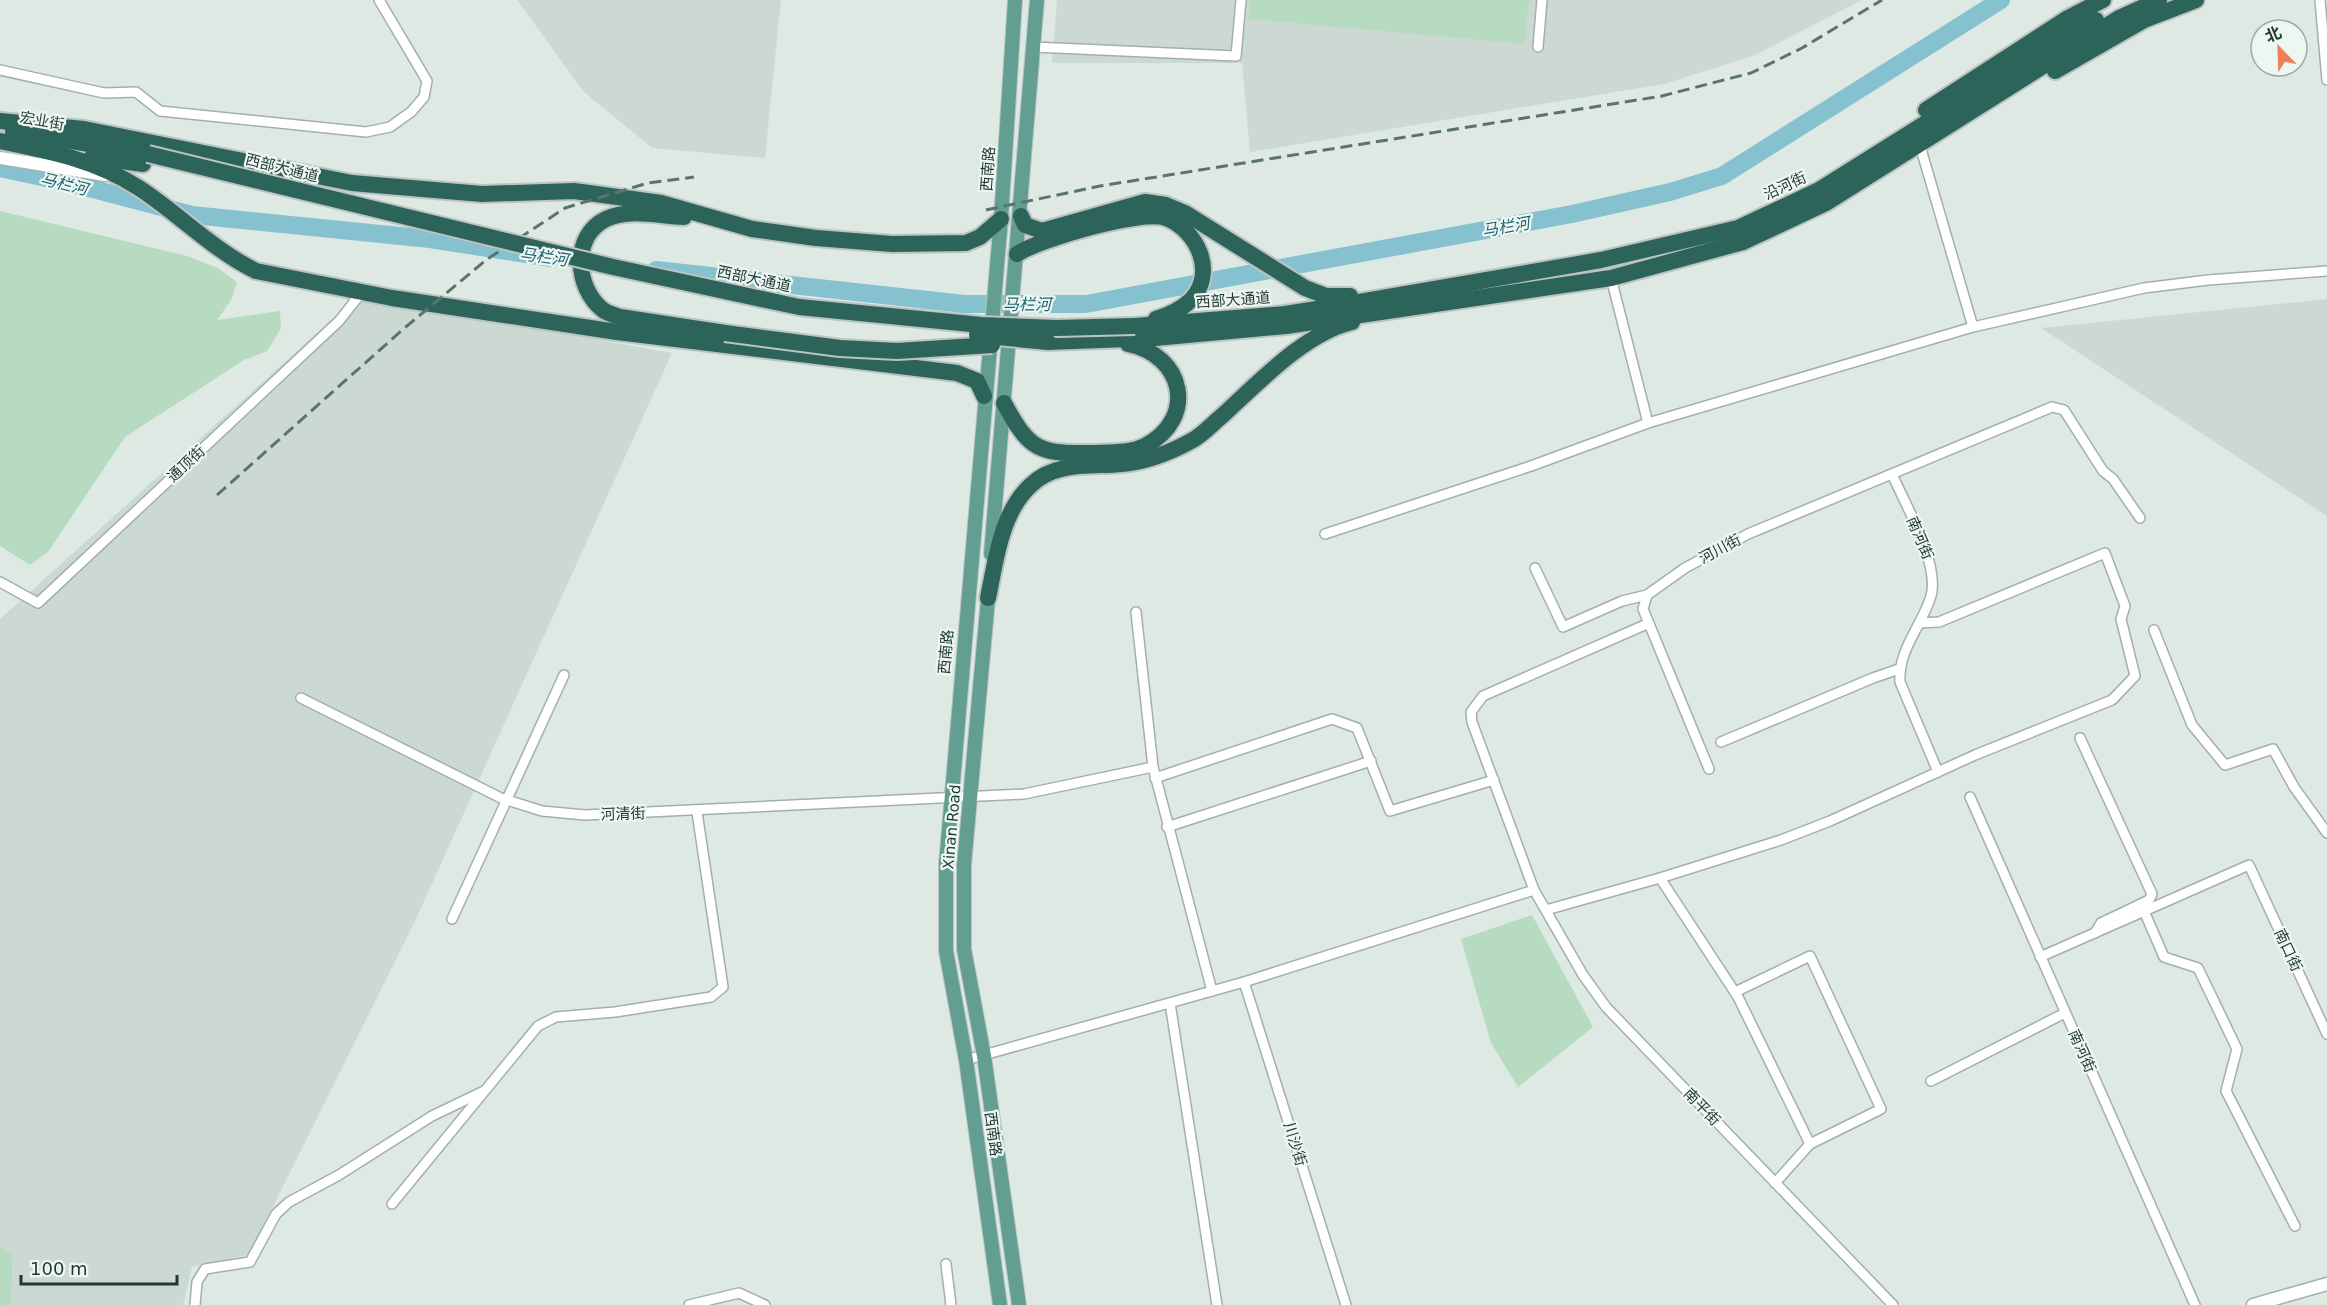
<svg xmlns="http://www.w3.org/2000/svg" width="2327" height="1305" viewBox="0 0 2327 1305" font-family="'DejaVu Sans','Noto Sans SC',sans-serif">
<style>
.built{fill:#ccd9d3}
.green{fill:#b6dbc1}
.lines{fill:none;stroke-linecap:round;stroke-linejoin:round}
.river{stroke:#85c1cf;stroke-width:18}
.street-casing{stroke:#a1b0ab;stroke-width:12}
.secondary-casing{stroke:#9db5ad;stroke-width:15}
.primary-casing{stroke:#bcc3c2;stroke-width:16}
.highway-casing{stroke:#bcc3c2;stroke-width:20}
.street{stroke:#fff;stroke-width:9}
.secondary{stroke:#fff;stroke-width:12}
.primary{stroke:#629f91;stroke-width:14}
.highway{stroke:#2c645a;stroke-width:16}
.rail{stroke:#59746e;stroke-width:3;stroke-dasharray:12 6;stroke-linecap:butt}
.highway-bridge-casing{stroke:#bcc3c2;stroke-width:20;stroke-linecap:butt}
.highway-bridge{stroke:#2c645a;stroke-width:16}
.labels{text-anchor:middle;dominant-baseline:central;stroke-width:4.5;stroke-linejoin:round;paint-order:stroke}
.street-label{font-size:15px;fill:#1f3832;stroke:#eef6f2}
.water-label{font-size:16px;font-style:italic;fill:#1b6273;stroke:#eef6f2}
</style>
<rect width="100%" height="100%" fill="#dee9e4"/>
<g class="built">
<path d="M517,0h264l-16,158 -113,-10 -68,-56z"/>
<path d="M1057,0h805l-109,56 -89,28 -414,68 -8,-89h-190z"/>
<path d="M358,296l314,57 -256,566 -167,336 -57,12 -9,38h-172l2,-51 -13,-7v-628z"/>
<path d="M2327,299v217l-286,-188z"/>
</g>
<g class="green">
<path d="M1250,0h279l-4,44 -277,-25z"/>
<path d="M0,211l187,45 31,12 19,14 -6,18 -14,20 63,-9 1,17 -14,23 -23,9 -119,77 -77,115 -18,13 -30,-19z"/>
<path d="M1532,915l61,112 -75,60 -27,-44 -30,-104z"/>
<path d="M0,1247l13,7 -2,51h-11z"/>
</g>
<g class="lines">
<g class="river">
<path d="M0,168l74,16 118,31 238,24 121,19"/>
<path d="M656,270l308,34h122l486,-90 98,-22 52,-16 279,-176"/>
</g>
<g class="street-casing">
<g id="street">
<path d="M2320,0l7,80"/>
<path d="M1034,47l202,9 5,-56"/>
<path d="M1538,47l4,-47"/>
<path d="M0,70l104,23 32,-1 24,19 206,21 24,-5 21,-15 13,-15 3,-16 -48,-81"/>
<path d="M1921,149l52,178"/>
<path d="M1648,423l325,-96 171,-39 64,-8 119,-9"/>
<path d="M1892,474c13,30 48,90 39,122 -9,30 -33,53 -31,86l38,90"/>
<path d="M1325,534l206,-68 117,-43 -37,-145"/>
<path d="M1535,568l28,59 59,-26 25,-6"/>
<path d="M0,582l38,21 301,-282 23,-29"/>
<path d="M1136,612l17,155 59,224"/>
<path d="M1647,624l-164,72 -12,16 1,10 62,168 49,85 23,32 287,298"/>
<path d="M2154,630l38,95 33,40 48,-16 21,38 33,46"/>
<path d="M301,698l200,100 41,13 43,4 439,-21 129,-27"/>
<path d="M2080,738l72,156 -3,6 -48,23 -6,10"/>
<path d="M1721,742l152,-64 26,-9"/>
<path d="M1709,769l-66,-160 4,-14 38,-27 63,-34 304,-127 12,3 39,61 10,8 27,39"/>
<path d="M1155,778l177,-59 25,9 33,83 104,-31"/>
<path d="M1970,797l225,508"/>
<path d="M1167,827l204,-66"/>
<path d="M1660,878l78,119 72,147"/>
<path d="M1546,910l114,-32 121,-38 49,-19 145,-66 137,-55 23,-24 -14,-57 4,-13 -20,-53 -166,69 -20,1"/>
<path d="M2144,911l20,46 34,11 39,81 -11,42 69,135"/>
<path d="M452,919l112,-244"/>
<path d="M2040,957l209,-92 78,169"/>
<path d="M1244,982l102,323"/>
<path d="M1735,992l75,-36 71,153 -71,35 -35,39"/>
<path d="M1170,1003l47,302"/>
<path d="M966,1060l278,-78 290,-92"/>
<path d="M1931,1081l134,-68"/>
<path d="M392,1204l146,-178 18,-9 59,-5 96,-15 12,-10 -26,-175"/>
<path d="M946,1264l5,41"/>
<path d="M195,1305l2,-23 8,-13 45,-7 26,-48 13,-12 50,-27 93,-59 52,-25"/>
<path d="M689,1305l50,-12 26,12"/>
</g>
</g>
<g class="secondary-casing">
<g id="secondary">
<path d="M0,158l105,17"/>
<path d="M2253,1305l74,-21"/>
</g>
</g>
<g class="primary-casing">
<g id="primary">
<path d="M991,554l46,-554"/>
<path d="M989,588l-25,277v84l20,107 35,249"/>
<path d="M1000,1305l-34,-245 -20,-109v-87l55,-645 14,-219"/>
</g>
</g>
<g class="highway-casing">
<g id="highway">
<path d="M2055,71l89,-51 52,-20"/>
<path d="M1926,110l142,-92 35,-18"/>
<path d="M0,121l84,8 268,54 130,11 92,-3 87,12 91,26 64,9 76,6 74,-1 14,-6 21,-18"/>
<path d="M13,131l135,23"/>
<path d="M0,141c49,10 96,19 139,47 40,26 74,62 117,83l136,27 225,34 340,41 20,8 7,15"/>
<path d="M92,157l51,7"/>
<path d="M1021,216l4,9 17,6 103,-29 21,3 19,8 120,75 21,8h24"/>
<path d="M684,217c-25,-1 -54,-9 -78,2 -35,17 -31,69 -3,91 4,3 11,5 17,7l105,16"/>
<path d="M1017,254c23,-15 125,-45 149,-36 31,12 51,54 25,82 -10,10 -22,15 -35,19"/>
<path d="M1135,326l150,-12 51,-8 265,-46 137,-32 81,-38 220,-138 57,-32"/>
<path d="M1048,342l107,-4 131,-12 325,-48 132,-36 83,-39 293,-185 40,-18"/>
<path d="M1004,403c25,47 35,51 86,50 18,-1 39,1 55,-7 53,-28 39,-91 -17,-102"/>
<path d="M988,598c8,-38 13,-86 43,-113 25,-24 60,-18 91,-21 23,-2 49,-12 69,-23 12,-6 22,-18 32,-26 35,-32 82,-82 129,-93"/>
</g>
</g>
<use href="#street" class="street"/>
<use href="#secondary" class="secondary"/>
<use href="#primary" class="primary"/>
<use href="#highway" class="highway"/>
<g class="rail">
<path d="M986,210l114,-24 562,-90 89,-23 51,-25 80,-48"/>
<path d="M217,495l184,-164 85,-71 79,-52 83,-25 46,-6"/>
</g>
<g class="highway-bridge-casing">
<g id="highway-bridge">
<path d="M148,154l465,113 186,40 182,18 76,3 78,-2"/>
<path d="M725,333l115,15 57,3 95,-6"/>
<path d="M977,335l71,7"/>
</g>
</g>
<use href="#highway-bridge" class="highway-bridge"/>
</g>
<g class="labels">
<g class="street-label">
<text transform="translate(42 121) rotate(10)">宏业街</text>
<text transform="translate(282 168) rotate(14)">西部大通道</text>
<text transform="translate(988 169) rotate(-86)">西南路</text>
<text transform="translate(1785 186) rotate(-25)">沿河街</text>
<text transform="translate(754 279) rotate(12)">西部大通道</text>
<text transform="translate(1233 300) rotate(-4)">西部大通道</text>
<text transform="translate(186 464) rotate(-43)">通顶街</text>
<text transform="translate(1920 538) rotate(67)">南河街</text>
<text transform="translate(1720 549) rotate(-28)">河川街</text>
<text transform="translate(946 652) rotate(-85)">西南路</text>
<text transform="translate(623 814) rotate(-2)">河清街</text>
<text transform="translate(952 827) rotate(-85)">Xinan Road</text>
<text transform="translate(2288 950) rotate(65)">南口街</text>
<text transform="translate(2082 1051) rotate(66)">南河街</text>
<text transform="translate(1702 1107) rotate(46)">南平街</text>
<text transform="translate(993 1134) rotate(82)">西南路</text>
<text transform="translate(1295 1144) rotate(73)">川沙街</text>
</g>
<g class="water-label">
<text transform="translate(64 184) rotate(14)">马栏河</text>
<text transform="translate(1506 227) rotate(-10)">马栏河</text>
<text transform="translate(544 257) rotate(8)">马栏河</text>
<text x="1027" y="304">马栏河</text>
</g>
</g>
<g transform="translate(2279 48) rotate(337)"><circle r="28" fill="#eef6f2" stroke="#9baaa5" stroke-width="1.5"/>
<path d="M0-4.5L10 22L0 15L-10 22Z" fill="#f07f55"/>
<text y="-9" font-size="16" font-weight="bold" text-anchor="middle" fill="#1f3832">北</text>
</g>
<path d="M21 1275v9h156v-9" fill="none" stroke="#1f3832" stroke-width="3"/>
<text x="30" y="1275" font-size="18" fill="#1f3832" stroke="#eef6f2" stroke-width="4.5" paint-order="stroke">100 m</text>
</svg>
